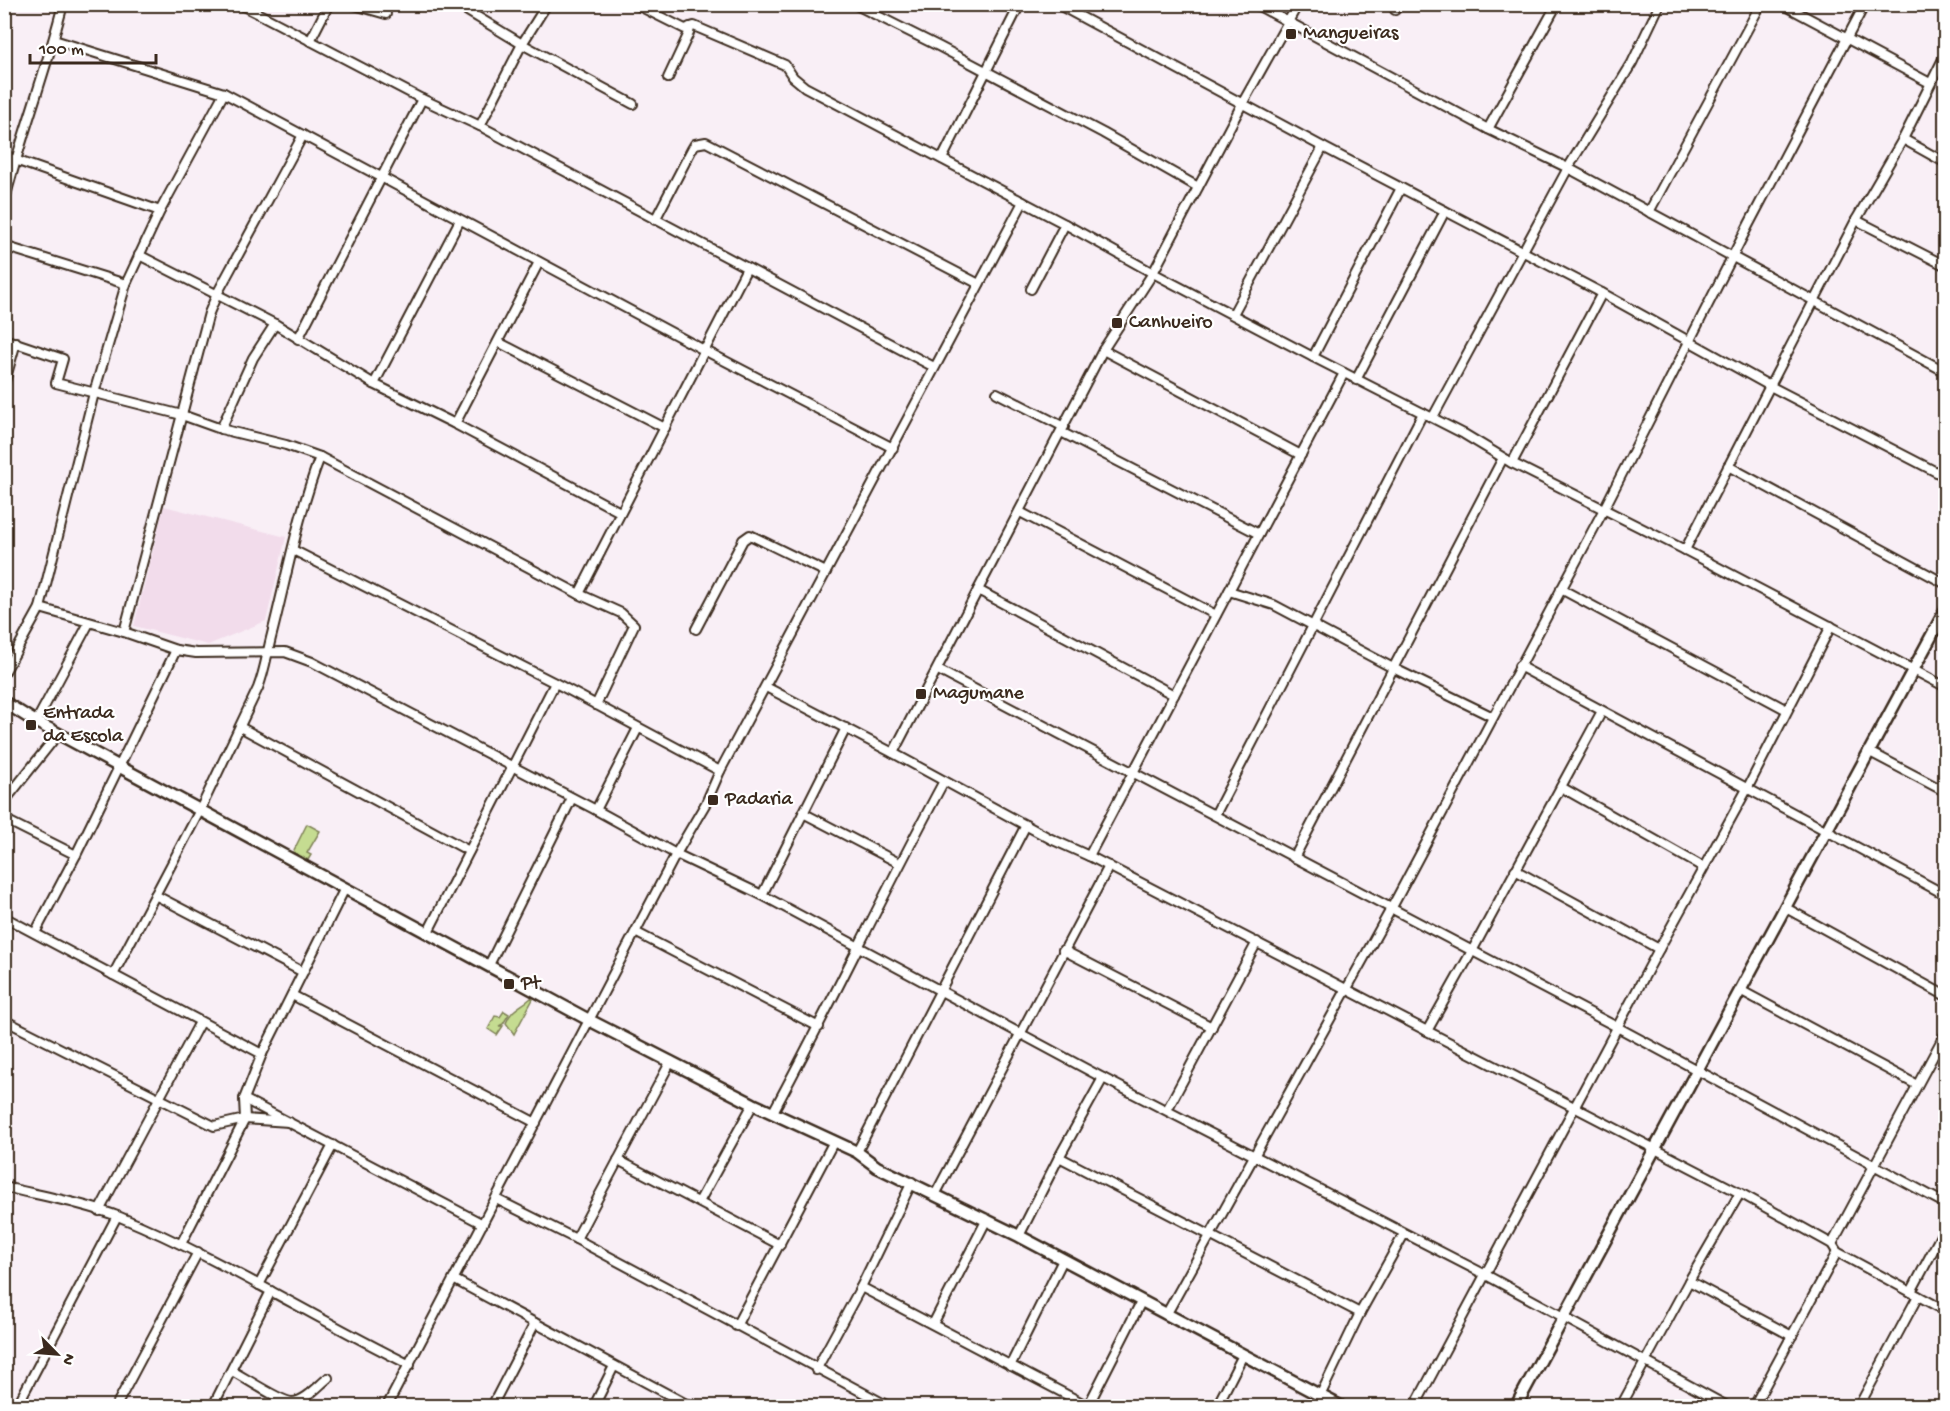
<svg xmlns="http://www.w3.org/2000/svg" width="1950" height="1411" viewBox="0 0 1950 1411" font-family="'Gochi Hand',sans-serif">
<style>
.built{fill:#f2dceb}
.green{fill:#c5dc91;stroke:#808358;stroke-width:1.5}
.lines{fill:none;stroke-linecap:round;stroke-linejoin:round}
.street-casing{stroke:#3b2a1e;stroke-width:12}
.secondary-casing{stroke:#3b2a1e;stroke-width:15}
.street{stroke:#fff;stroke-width:8}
.secondary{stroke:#fff;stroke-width:10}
.poi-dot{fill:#3b2a1e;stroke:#fff;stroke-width:2}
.labels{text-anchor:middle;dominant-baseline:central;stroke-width:4.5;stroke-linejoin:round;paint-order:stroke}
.poi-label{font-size:20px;fill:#3b2a1e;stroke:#fff;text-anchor:start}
</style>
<rect width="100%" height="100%" fill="#f9eff6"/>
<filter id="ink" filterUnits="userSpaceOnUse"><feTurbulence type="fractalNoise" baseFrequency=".0167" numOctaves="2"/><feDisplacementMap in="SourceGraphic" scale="12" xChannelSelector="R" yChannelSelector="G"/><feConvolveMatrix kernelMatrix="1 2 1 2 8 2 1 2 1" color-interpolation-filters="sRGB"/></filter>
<g filter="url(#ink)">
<path class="built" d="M164,506l122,31 -20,84 -58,24 -74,-19z"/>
<g class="green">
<path d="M307,824l13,7 -13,22 4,2 -3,5 -15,-8z"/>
<path d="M531,998l2,1 -19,35 -8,-11c5,-14 15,-16 25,-25z"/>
<path d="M504,1011l5,3 -6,10 -4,2h4l-6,9 -9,-6 7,-13 5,1z"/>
</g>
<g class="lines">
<g class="street-casing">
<g id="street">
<path d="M239,4l24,12 159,83 58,27 454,241"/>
<path d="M351,4l35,10"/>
<path d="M456,4l66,40 111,60"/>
<path d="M635,4l50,25 9,-3 91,39 8,12 12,10 260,137 88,49 160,84 151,77 48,29 173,87 261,137"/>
<path d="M854,4l86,43 163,86 95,54"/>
<path d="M1057,4l266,143 279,146"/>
<path d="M1255,4l233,125 80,39 378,204"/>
<path d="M1782,4l148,79"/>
<path d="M1395,10l3,-6"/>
<path d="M54,40l170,53 480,257 189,98"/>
<path d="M310,41l19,-37"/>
<path d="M668,78l21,-45 1,-6"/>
<path d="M480,126l42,-82 25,-40"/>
<path d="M1488,129l69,-125"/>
<path d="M1903,139l43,24"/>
<path d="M4,156l156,55"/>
<path d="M942,159l78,-155"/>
<path d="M4,203c17,-67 42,-131 59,-199"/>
<path d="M1649,212l112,-208"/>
<path d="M655,220l37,-71 3,-5 11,-2 273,142"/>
<path d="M1856,220l90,46"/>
<path d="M4,246l122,38"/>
<path d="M139,255l136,69"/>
<path d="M1031,289l34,-65"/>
<path d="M1233,314l90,-167"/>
<path d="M4,339l59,20 -7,24 126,32 39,14 65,16 34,12 259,137 42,19 13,12 -38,80"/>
<path d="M298,339l124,-240"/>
<path d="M498,342l167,86"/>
<path d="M1103,350l198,105"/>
<path d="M1313,357l88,-169"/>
<path d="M1356,380l89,-169"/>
<path d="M374,384l86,-164"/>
<path d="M4,385l12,-43"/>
<path d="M997,393l67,34"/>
<path d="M1433,417l135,-249 64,-105 28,-59"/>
<path d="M455,424l84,-162"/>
<path d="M221,429l32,-71 22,-34 99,60 81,40 165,88"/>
<path d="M1061,432l198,102"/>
<path d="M1512,463l90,-170 168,93 176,91"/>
<path d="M1728,466l218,118"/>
<path d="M1020,512l196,103"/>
<path d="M293,550l270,137 157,84"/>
<path d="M1685,550l171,-330 47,-81 43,-86"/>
<path d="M1561,589l226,121"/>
<path d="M978,590l196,105"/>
<path d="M1229,591l45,14 119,63 100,49"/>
<path d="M579,594l168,-326"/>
<path d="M40,608l84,24 52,18 20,3 89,-1 27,10 284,148 80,44 86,41 341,183 383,197 241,131"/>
<path d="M696,629l47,-89 7,-5 76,37"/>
<path d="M124,632l85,-319 8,-19 86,-159"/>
<path d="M1519,666l427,229"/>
<path d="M938,670l679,357 329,177"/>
<path d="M4,673l36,-65 54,-215 32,-109 34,-73 64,-118"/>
<path d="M766,687l127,66 158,86 38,17 651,337 92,51 5,8 109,59"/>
<path d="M36,722l53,-99"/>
<path d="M240,727l229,124"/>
<path d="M1868,751l78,41"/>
<path d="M893,753l210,-403 50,-77 89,-169 56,-100"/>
<path d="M1561,787l142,80"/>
<path d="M4,802l54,-68"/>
<path d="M596,810l42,-82"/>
<path d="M803,813l96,50"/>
<path d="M1215,815l208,-402"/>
<path d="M4,819l72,36"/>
<path d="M1089,856l255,-483"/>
<path d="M1294,858l209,-400"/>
<path d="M1515,870l144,79"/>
<path d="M155,895l148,77"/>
<path d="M762,895l84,-167"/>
<path d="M1784,907l162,89"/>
<path d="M4,917l258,137"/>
<path d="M428,932l127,-249"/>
<path d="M35,933l41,-78 100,-205"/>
<path d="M637,933l182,94"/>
<path d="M1063,950l149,77"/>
<path d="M489,965l83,-167"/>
<path d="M113,975l87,-165 58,-122c7,-18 9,-35 14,-54 15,-59 26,-120 48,-177"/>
<path d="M1740,990l177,95"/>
<path d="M292,995l244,128"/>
<path d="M4,1020l210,106 31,-7 44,3"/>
<path d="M1427,1031l45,-80 130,-240"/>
<path d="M244,1099l239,125"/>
<path d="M1167,1110l90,-168"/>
<path d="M773,1112c59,-109 112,-222 171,-331"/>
<path d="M857,1152l169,-327"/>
<path d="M1059,1157l301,156"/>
<path d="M618,1160l162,85"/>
<path d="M4,1187c38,9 80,16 116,30 100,41 192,100 290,148"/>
<path d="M935,1195l174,-329"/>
<path d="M496,1199l80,40 312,167"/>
<path d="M699,1202l54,-98"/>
<path d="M99,1211l101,-189"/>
<path d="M1019,1236l39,-77 45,-81"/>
<path d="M576,1239l95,-178"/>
<path d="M181,1244l64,-125 -1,-20 18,-45 83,-166"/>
<path d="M1832,1244l114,-212"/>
<path d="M455,1280l235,126"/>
<path d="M1689,1281l103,55"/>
<path d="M259,1285l74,-140"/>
<path d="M861,1287l227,119"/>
<path d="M1911,1292l35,-66"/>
<path d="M1166,1315l225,-406 212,-398 146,-287 116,-220"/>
<path d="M933,1324l54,-105"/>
<path d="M736,1326l97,-183"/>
<path d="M1010,1366l53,-106"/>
<path d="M816,1370l45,-83 51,-105"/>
<path d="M232,1371c12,6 49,31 60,31 13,0 27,-17 36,-24"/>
<path d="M1320,1396l40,-83 44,-79"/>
<path d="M17,1406l100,-190"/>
<path d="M116,1406l82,-154"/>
<path d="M213,1406l58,-115"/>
<path d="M387,1406l289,-552 30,-51 14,-32 303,-569"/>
<path d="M492,1406l43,-83"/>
<path d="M594,1406l20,-40"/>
<path d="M1088,1406l53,-104"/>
<path d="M1217,1406l26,-51"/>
<path d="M1415,1406l244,-457 88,-160 84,-163"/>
<path d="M1621,1406l68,-125 51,-88"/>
<path d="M1754,1406l83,-154"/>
<path d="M1859,1406l59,-110"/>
</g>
</g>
<g class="secondary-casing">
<g id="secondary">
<path d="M4,702l27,17 558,301 164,84 104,48 20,15 142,69 321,170"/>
<path d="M1516,1406l430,-797"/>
</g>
</g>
<use href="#street" class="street"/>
<use href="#secondary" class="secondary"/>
</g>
</g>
<g class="poi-dot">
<rect x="1285" y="28" width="12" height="12" rx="3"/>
<rect x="1111" y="317" width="12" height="12" rx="3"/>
<rect x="915" y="688" width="12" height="12" rx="3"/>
<rect x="25" y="719" width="12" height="12" rx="3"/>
<rect x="707" y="794" width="12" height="12" rx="3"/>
<rect x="503" y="978" width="12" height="12" rx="3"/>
</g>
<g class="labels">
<g class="poi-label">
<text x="1303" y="34">Mangueiras</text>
<text x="1129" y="323">Canhueiro</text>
<text x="933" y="694">Magumane</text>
<text x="43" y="714">Entrada<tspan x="43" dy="23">da Escola</tspan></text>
<text x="725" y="800">Padaria</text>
<text x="521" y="984">Pt</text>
</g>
</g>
<rect width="1950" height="1411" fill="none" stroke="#fff" stroke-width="24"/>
<rect x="12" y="12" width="1926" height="1387" fill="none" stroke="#3b2a1e" stroke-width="2" filter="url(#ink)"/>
<g transform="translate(57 1354) rotate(115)" stroke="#ffffff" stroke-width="4.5" paint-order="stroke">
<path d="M0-4.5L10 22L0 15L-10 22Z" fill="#3b2a1e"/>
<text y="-9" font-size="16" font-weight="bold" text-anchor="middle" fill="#3b2a1e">N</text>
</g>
<path d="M30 54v9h126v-9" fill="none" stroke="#3b2a1e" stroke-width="3"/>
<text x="39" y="54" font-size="18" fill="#3b2a1e" stroke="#ffffff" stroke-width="4.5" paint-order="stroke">100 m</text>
</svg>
